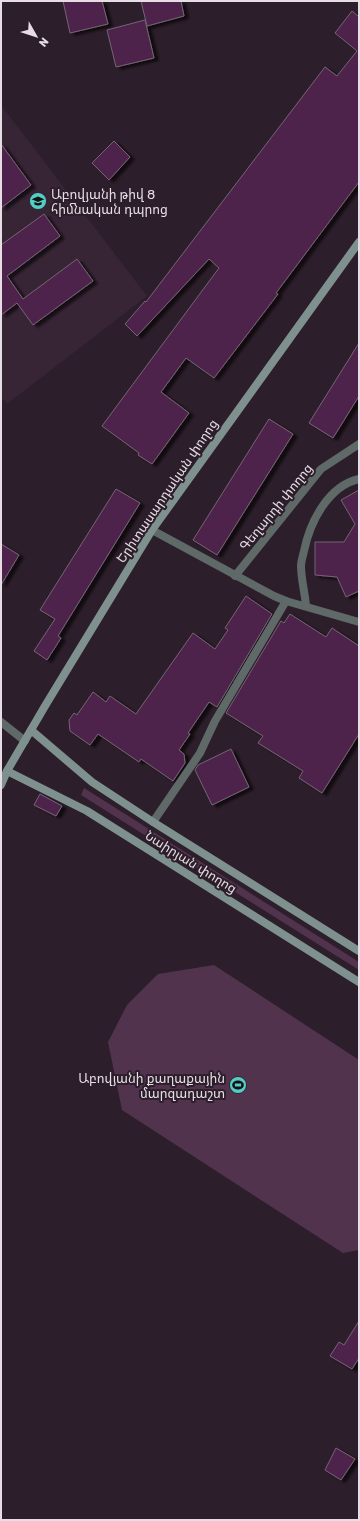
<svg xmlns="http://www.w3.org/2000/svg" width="360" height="1521" viewBox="0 0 360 1521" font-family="Rubik,'Noto Sans Armenian',sans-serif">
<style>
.built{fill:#372435}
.green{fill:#51334e}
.building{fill:#4e214b;stroke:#756573;filter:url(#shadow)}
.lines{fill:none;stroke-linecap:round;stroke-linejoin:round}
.street{stroke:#5e6968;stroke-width:8}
.secondary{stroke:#7f918f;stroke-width:8}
.labels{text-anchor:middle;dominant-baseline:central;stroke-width:4;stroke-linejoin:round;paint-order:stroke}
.poi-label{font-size:13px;fill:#e6dde5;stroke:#2c1e2a;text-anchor:start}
.street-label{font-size:13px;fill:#e6dde5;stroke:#2c1e2a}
</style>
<defs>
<filter id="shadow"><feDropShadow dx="4.5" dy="2.5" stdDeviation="1" flood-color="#0009"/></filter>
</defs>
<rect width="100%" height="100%" fill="#2c1e2a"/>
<path class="built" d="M1,105l146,191 -140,108 -6,-7z"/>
<g class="green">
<path d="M84,788l275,174v8l-278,-175z"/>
<path d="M214,965l145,95v190l-16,3 -221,-143 -14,-68 19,-37 31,-31z"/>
</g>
<g class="building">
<path d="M63,1h39l6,23 -38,9z"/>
<path d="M141,1h40l3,15 -37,10z"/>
<path d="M352,11l7,6v165l-83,111 2,1 -64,84 -28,-20 -25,34 28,21 -37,51 -14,-9 1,-2 -37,-27 117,-158 -10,-9 -72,77 -12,-12 20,-23 1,1 179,-235 12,9 20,-25 -22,-18z"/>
<path d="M145,20l9,38 -38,9 -9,-37z"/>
<path d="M114,141l16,16 -21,23 -17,-17z"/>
<path d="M1,144l30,41 -30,23z"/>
<path d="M44,214l16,22 -53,40 16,23 54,-40 16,22 -60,44 -16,-22 -16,12v-70z"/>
<path d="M359,343v53l-26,42 -24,-15z"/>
<path d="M269,419l24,15 -76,121 -24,-15z"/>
<path d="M116,489l24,14 -82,133 3,2 -14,22 -13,-9 21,-32 -15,-9z"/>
<path d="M359,490v101l-13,6 -9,-20 -22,-2v-33h29l11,-18 -14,-24z"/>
<path d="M1,544l18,11 -18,30z"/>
<path d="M246,596l26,18 -55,93 -8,-5 -21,31 2,1 -11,16 5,4 1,9 -12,18 -32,-22 -2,3 -41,-28 -8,11 -20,-14 -1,-11 5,-7 3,2 16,-23 13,10 4,-6 26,18 57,-81 22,16 13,-19 -3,-2z"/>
<path d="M290,614l36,23 6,-9 27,18v88l-37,59 -23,-15 4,-7 -45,-28 5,-7 -37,-23 55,-92 3,2z"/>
<path d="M231,749l18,38 -37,18 -17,-35 3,-5z"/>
<path d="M40,794l22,12 -6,10 -22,-11z"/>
<path d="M359,1321v37l-7,11 -22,-13 9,-14 5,3z"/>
<path d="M336,1448l19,11 -14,21 -16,-10z"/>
</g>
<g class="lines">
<g class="street">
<path d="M152,530l122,66 12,5 73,21"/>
<path d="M235,576l86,-107 38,-25"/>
<path d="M306,606c-1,-13 -5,-27 -5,-40 0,-5 2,-10 3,-15 6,-29 24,-65 55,-72"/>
<path d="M1,722l24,19"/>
<path d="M153,822l47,-69 15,-32 71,-120"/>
</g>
<g class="secondary">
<path d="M31,730l61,52 61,40 206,129"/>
<path d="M7,771l80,40 272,171"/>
<path d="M1,785l6,-14 38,-65 107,-176 207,-288"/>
</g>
</g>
<defs>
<g id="school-disc" transform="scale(0.9)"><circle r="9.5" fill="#54cdc6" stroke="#2c1e2a"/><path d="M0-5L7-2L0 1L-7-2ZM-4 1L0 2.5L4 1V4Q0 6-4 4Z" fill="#111"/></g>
<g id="stadium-disc" transform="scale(0.9)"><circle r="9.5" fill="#54cdc6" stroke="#2c1e2a"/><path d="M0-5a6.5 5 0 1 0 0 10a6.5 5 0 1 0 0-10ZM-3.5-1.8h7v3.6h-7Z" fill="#111"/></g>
</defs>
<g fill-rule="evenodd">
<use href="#school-disc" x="38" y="201"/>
<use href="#stadium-disc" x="238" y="1085"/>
</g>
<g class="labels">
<g class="poi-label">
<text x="51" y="194">Աբովյանի թիվ 8<tspan x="51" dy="15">հիմնական դպրոց</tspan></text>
<text x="225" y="1078" text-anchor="end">Աբովյանի քաղաքային<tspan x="225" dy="15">մարզադաշտ</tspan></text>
</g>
<g class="street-label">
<text transform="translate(167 491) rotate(-56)">Երիտասարդական փողոց</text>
<text transform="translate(276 507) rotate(-51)">Գեղարդի փողոց</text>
<text transform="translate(191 862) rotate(32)">Նաիրյան փողոց</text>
</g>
</g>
<rect width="360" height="1521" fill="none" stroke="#e6dde5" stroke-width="4"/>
<g transform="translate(36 36) rotate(129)" stroke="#2c1e2a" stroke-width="3" paint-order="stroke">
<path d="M0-3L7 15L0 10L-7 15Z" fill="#e6dde5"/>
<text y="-6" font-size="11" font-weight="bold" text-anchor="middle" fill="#e6dde5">N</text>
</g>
</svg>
